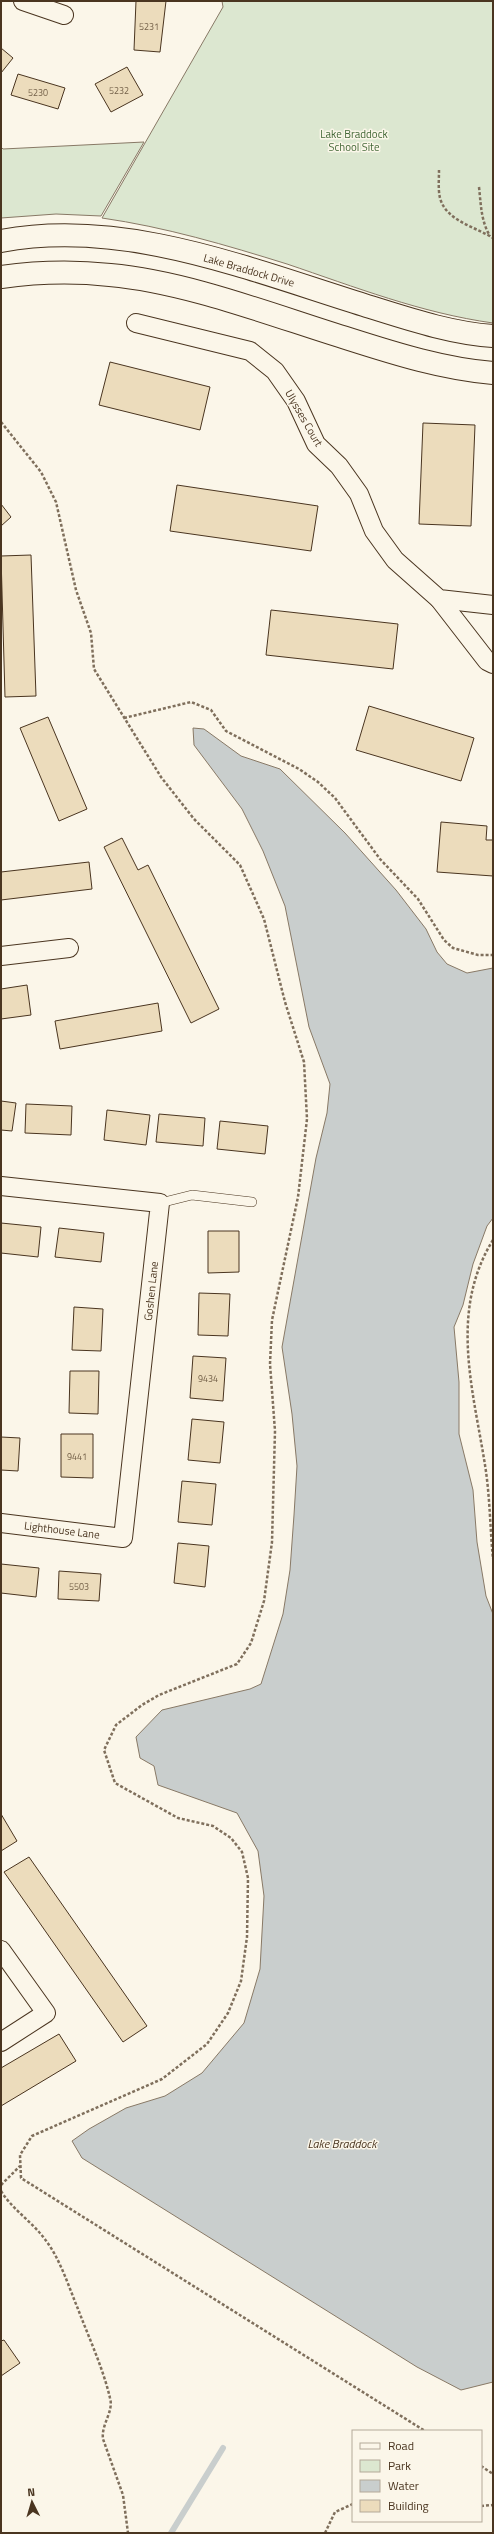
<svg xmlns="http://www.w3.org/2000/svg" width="494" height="2534" viewBox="0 0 494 2534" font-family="'Titillium Web',sans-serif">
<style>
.green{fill:#dce7d0;stroke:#887966}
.water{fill:#c9cecd;stroke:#887966}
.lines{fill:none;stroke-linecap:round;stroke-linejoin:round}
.stream{stroke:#c9cecd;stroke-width:6}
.building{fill:#ecdcbc;stroke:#4a3520}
.service-casing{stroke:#4a3520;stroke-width:10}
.minor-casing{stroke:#4a3520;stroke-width:20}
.tertiary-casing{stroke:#4a3520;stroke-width:24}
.path{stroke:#7f6f5c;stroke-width:2.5;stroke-dasharray:3 2;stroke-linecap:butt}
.service{stroke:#fbf6e9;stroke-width:9}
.minor{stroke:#fbf6e9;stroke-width:18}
.tertiary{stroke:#fbf6e9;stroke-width:22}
.labels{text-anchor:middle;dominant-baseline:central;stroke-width:3;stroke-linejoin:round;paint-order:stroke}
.number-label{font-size:9px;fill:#725f47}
.park-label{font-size:11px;fill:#436837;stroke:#fbf6e9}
.street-label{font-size:11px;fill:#4a3520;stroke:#fbf6e9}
.water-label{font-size:12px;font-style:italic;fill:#4a3520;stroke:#fbf6e9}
</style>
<rect width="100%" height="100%" fill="#fbf6e9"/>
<g class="green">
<path d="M222,1h271v322c-72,-10 -138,-36 -206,-59 -61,-19 -122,-37 -185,-46l121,-211z"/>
<path d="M144,142l-43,74 -45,-2 -55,4v-71l2,2z"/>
</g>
<path class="water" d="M193,728l11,1 37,27 39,13 65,64 51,57 30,39 11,23 10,12 20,9 26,-5v250l-6,8 -14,38 -10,41 -9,22 5,55v52l14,56 4,52 9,54 7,18v768l-32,8 -44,-23 -335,-209 -10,-17 17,-12 37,-21 39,-12 37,-23 42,-50 16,-54 4,-73 -6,-45 -21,-38 -79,-28 -4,-19 -14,-8 -4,-21 26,-27 88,-21 11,-5 22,-70 7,-44 4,-55 3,-49 -5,-52 -10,-67 34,-189 11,-45 3,-29 -21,-57 -24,-121 -22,-55 -21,-42 -48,-64z"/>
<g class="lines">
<path class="stream" d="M171,2533l52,-85"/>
</g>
<g class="building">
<path d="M136,1h30l-6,51 -26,-2z"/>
<path d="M1,48l12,10 -12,15z"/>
<path d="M127,67l16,28 -32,17 -16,-28z"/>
<path d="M18,74l47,14 -7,21 -47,-14z"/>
<path d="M110,362l100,25 -10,43 -101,-25z"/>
<path d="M423,423l52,2 -4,101 -52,-2z"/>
<path d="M177,485l141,21 -7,45 -141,-20z"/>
<path d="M1,504l10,13 -10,9z"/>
<path d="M31,555l5,141 -31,1 -4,-141z"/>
<path d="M271,610l127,14 -5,45 -127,-14z"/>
<path d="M369,706l105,32 -13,43 -105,-31z"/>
<path d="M48,717l39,92 -28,12 -39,-93z"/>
<path d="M441,822l46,4 -1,14h7v36l-56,-4z"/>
<path d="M122,838l16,32 10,-5 71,144 -28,14 -87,-176z"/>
<path d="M89,862l3,27 -91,11v-28z"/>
<path d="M27,985l4,30 -30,4v-30z"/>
<path d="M158,1003l4,28 -102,18 -5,-28z"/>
<path d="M1,1101l15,2 -4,28 -11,-1z"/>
<path d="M26,1104l46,2 -1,29 -46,-2z"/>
<path d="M107,1110l43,5 -4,30 -42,-5z"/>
<path d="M159,1114l46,4 -2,28 -47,-4z"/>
<path d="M220,1121l48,5 -3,28 -48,-5z"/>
<path d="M1,1223l40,4 -3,30 -37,-4z"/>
<path d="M59,1228l45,5 -3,29 -46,-5z"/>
<path d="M208,1231h31v41l-31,1z"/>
<path d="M199,1293l31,1 -2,42 -30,-1z"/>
<path d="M74,1307l29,2 -2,42 -29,-1z"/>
<path d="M193,1356l33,2 -3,43 -33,-3z"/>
<path d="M70,1371h29l-1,43 -29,-1z"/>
<path d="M192,1419l32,3 -4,41 -32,-3z"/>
<path d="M61,1434h32v44l-32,-1z"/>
<path d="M1,1437l19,1 -2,33 -17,-1z"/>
<path d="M182,1481l34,3 -4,41 -34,-3z"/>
<path d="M178,1543l31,3 -4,41 -31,-4z"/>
<path d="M1,1564l38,4 -3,29 -35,-4z"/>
<path d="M59,1571l42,3 -2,27 -41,-2z"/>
<path d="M1,1814l16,27 -16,10z"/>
<path d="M29,1857l118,169 -24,16 -119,-170z"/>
<path d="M59,2034l17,27 -75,45v-38z"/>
<path d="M4,2340l16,23 -19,13v-35z"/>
</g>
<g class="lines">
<g class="service-casing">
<path id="service" d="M160,1203l32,-8 60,7"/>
</g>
<g class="minor-casing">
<g id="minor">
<path d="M23,1l41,14"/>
<path d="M136,323l114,28 25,20 21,30 20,43 23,22 20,28 15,37 21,29 44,39 54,6"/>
<path d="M439,599l48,62 6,3"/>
<path d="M1,956l68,-8"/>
<path d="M1,1186l159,17 -37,335 -122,-15"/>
<path d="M1,1950l45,63 -45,29"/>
</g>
</g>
<g class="tertiary-casing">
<g id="tertiary">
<path d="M1,241c123,-23 247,28 363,64 42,13 85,28 129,31"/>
<path d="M1,277c36,-5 72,-6 109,-2 78,7 164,41 239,64 47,15 95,30 144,34"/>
</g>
</g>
<g class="path">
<path d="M439,170c0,9 -1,20 1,28 6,23 36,29 53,40"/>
<path d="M479,187c2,18 2,34 11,49"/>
<path d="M1,422l40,50 15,30 20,88 15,43 3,36 67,108 33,42 46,46 24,54 21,83 19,60 3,57 -9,78 -26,123 -2,44 5,67 -3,111 -8,59 -13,42 -14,21 -78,31 -17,10 -26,20 -12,25 11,33 63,35 35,8 18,12 11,14 6,26 -1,59 -6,44 -13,32 -21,31 -45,35 -130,57 -12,19 1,23 404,253"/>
<path d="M124,718l67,-16 20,8 15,21 73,38 19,13 17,16 45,61 38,40 26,41 9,8 25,7h15"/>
<path d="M493,1240c-44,71 -20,149 -8,225 5,31 5,63 8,94"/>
<path d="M1,2185l19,-19"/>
<path d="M1,2191c11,18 30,30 43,47 16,20 24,47 34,71 11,29 25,59 32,89 4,14 -9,26 -7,41l20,56 5,38"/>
<path d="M481,2466l12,8"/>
<path d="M481,2506l12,-1"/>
<path d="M325,2533l10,-21 18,-8"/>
</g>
<use href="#service" class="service"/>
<use href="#minor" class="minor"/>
<use href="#tertiary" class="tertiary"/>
</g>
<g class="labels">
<g class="number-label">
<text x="149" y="26">5231</text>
<text x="119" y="90">5232</text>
<text x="38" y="92">5230</text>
<text x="208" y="1378">9434</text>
<text x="77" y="1456">9441</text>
<text x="79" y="1586">5503</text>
</g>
<g class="park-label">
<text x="354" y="134">Lake Braddock<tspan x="354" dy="13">School Site</tspan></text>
</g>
<g class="street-label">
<text transform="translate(249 270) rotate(16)">Lake Braddock Drive</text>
<text transform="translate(304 418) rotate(60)">Ulysses Court</text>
<text transform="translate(151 1291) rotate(-84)">Goshen Lane</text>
<text transform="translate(62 1530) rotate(7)">Lighthouse Lane</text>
</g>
<g class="water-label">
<text x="342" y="2143">Lake Braddock</text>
</g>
</g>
<rect width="494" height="2534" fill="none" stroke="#4a3520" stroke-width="4"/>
<rect x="352" y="2430" width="130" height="92" fill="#fbf6e9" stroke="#b4a999"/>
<rect x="360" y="2443" width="20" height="6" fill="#fbf6e9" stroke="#b4a999"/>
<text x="388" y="2450" font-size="12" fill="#4a3520">Road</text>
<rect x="360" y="2460" width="20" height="12" fill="#dce7d0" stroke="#b4a999"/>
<text x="388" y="2470" font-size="12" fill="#4a3520">Park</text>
<rect x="360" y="2480" width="20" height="12" fill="#c9cecd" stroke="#b4a999"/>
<text x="388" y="2490" font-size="12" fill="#4a3520">Water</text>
<rect x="360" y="2500" width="20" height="12" fill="#ecdcbc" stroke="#b4a999"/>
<text x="388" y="2510" font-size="12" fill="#4a3520">Building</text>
<g transform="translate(32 2502) rotate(355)" stroke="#fbf6e9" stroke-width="3" paint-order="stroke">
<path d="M0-3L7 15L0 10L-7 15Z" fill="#4a3520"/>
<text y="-6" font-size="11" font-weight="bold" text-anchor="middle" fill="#4a3520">N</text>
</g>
</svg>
